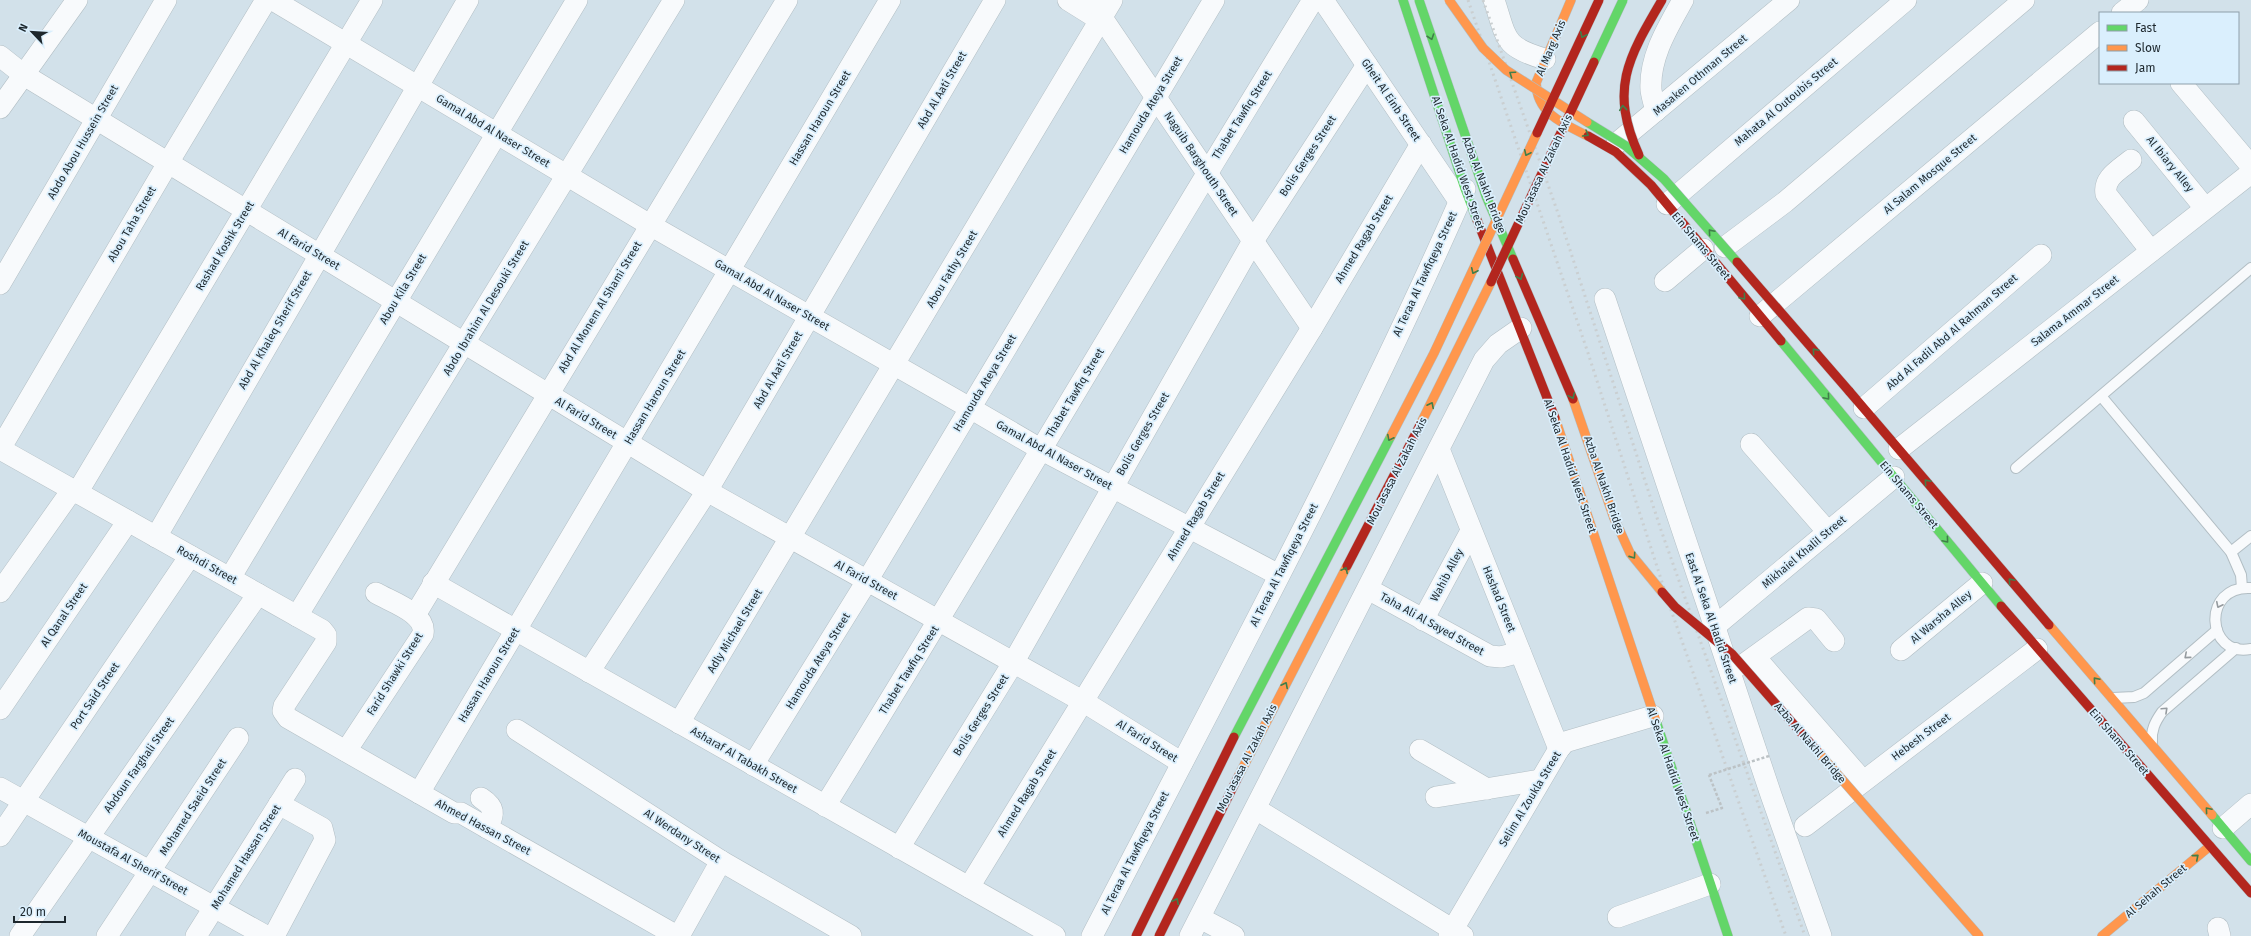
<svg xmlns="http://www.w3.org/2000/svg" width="2251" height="936" viewBox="0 0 2251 936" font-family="'Fira Sans',sans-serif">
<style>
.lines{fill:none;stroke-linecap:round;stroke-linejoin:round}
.lane-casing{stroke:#b2bec4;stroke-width:12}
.street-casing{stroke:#b2bec4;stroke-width:22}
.fast-casing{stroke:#b2bec4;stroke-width:10}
.slow-casing{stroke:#b2bec4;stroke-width:10}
.jam-casing{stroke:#b2bec4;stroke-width:10}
.path{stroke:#bcc2c5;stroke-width:2.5;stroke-dasharray:3 2;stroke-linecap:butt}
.lane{stroke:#f8fafc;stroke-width:10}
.street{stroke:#f8fafc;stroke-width:21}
.fast{stroke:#63d668;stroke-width:9}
.slow{stroke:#ff974d;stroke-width:9}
.jam{stroke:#b3261e;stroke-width:9}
.rail{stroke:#cacfd1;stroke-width:3;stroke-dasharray:2 4;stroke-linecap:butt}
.fast-bridge-casing{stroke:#b2bec4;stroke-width:10;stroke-linecap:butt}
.slow-bridge-casing{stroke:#b2bec4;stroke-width:10;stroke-linecap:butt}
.jam-bridge-casing{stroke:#b2bec4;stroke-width:10;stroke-linecap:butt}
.path-bridge{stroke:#bcc2c5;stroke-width:2.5;stroke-dasharray:3 2;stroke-linecap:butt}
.fast-bridge{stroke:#63d668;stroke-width:9}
.slow-bridge{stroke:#ff974d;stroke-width:9}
.jam-bridge{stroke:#b3261e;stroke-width:9}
.oneway{stroke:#407e4a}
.oneway2{stroke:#959b9f}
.labels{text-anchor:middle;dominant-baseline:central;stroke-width:3.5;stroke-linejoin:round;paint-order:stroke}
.street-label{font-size:11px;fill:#1d272d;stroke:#daeffd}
</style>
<rect width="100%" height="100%" fill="#d2e1ea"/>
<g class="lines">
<g class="lane-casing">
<g id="lane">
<path d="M2101,396l130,156 10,23 1,13"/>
<path d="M2016,468l235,-200"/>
<path d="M2231,552l20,-16"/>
<path d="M2251,588c-50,-3 -45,70 0,61"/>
<path d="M2113,698l21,-1 10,-4 73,-63"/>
<path d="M2152,742c-1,-12 3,-20 10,-30l74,-64"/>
</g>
</g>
<g class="street-casing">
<g id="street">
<path d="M273,0l377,225 320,183 72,42 237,125"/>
<path d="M1068,0l32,20"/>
<path d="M1090,0l222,328"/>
<path d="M1323,0l136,201"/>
<path d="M1494,0c13,39 9,47 51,59"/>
<path d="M2122,13l16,-13"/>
<path d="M0,56l24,19 683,416 377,211 98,61"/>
<path d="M2181,83l70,83"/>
<path d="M0,108l77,-108"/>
<path d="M1656,111c-2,-7 -4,-14 -5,-21 -2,-33 17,-63 32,-90"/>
<path d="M2134,121l71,87"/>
<path d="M1617,143l172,-143"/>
<path d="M2131,160c-12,10 -28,18 -25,34l45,57"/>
<path d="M1667,204l239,-204"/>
<path d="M1725,247l60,-45 239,-202"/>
<path d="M1665,281l38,-32"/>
<path d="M0,284l166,-284"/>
<path d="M1605,299l166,496 50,141"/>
<path d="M1760,316l340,-284"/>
<path d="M1864,408l177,-153"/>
<path d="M1751,444l77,88"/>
<path d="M0,449l322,181 4,5v7l-42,64 -1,5 5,7 166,95h7l216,123"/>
<path d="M0,449l168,-286 98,-163"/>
<path d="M1439,449l120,300"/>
<path d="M1899,449l352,-276"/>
<path d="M77,493l295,-493"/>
<path d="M156,537l312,-537"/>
<path d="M230,578l347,-578"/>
<path d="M433,583l622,353"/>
<path d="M1368,589l122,67 11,1 19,-5"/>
<path d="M0,592l72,-102"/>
<path d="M415,615l372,-615"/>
<path d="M297,616l377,-616"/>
<path d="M1423,620l48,-89"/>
<path d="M1714,627l180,-150"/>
<path d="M1901,650l81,-67"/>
<path d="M1755,657l108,124"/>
<path d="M1743,665l65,-47 8,1 18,22"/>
<path d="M589,672l118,-181 288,-491"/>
<path d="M0,709l128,-188"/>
<path d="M679,723l433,-723"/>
<path d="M517,730l204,131 130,75"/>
<path d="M1420,750l67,39"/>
<path d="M346,751l77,-117c4,-21 -32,-32 -47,-41"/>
<path d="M753,765l114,-184 347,-581"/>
<path d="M0,788l266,148"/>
<path d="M419,793l471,-793"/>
<path d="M1436,797l104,-17"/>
<path d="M481,798c14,9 14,16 6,30"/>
<path d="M825,806c165,-267 323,-539 488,-806"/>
<path d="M1256,809l207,127"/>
<path d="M1805,826l232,-177"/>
<path d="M2223,828l28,-24"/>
<path d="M0,836l190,-280"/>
<path d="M899,848l114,-185 240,-422 114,-176"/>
<path d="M969,887l343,-559 109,-184"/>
<path d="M1618,917l92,-33"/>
<path d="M1200,918l34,18"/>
<path d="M2218,928l2,8"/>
<path d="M20,936l238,-342"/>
<path d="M107,936l131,-198"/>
<path d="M196,936l99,-157"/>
<path d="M274,936l51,-96 -3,-12 -43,-24"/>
<path d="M679,936l42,-75"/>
<path d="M1092,936c128,-247 261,-492 373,-747"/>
<path d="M1190,936l294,-576 14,-16 23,-16"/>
<path d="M1449,936l110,-187 6,-7 88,-26"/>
</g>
</g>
<g class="fast-casing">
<g id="fast">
<path d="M1403,0l62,189 12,31"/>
<path d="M1781,341l220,265"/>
<path d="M1656,721l72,215"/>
<path d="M2212,815l39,46"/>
</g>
</g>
<g class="slow-casing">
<g id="slow">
<path d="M1571,0l-35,83c1,31 28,41 52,53"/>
<path d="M1555,418l101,303"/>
<path d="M2049,625l163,190"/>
<path d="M2102,936l108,-90"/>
</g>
</g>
<g class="jam-casing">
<g id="jam">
<path d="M1588,136l28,16 35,33 130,156"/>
<path d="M1477,220l78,198"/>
<path d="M1849,391l200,234"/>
<path d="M2001,606l250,287"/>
</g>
</g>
<path class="path" d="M1706,813l16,-5 -13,-33"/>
<use href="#lane" class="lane"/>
<use href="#street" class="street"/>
<use href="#fast" class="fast"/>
<use href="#slow" class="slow"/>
<use href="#jam" class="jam"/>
<g class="rail">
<path d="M1468,0l120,353 83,257 115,326"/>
<path d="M1483,0l76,216 102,314 144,406"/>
</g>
<g class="fast-bridge-casing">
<g id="fast-bridge">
<path d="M1419,0l67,196 27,63"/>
<path d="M1594,62l29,-62"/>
<path d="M1587,122l39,24 38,33 73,83"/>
<path d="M1234,737l157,-301"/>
</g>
</g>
<g class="slow-bridge-casing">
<g id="slow-bridge">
<path d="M1449,0l34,48 23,22 81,52"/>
<path d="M1573,399l41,119 16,35 32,39"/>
<path d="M1420,425l71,-143"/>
<path d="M1391,436l43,-83 103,-220"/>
<path d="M1817,751l162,185"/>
<path d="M1238,777l109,-211"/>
</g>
</g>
<g class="jam-bridge-casing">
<g id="jam-bridge">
<path d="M1537,133l62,-133"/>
<path d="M1639,155c-30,-66 -11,-97 23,-155"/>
<path d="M1513,259l60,140"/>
<path d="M1737,262l112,129"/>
<path d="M1491,282l103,-220"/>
<path d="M1347,566l73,-141"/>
<path d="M1662,592l13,15 57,47 85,97"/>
<path d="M1136,936l98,-199"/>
<path d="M1159,936l79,-159"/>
</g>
</g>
<path class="path-bridge" d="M1709,775l60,-19"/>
<use href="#fast-bridge" class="fast-bridge"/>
<use href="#slow-bridge" class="slow-bridge"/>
<use href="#jam-bridge" class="jam-bridge"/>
</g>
<defs><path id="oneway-chevron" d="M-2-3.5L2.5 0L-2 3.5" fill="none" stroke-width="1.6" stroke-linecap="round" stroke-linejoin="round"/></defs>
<g class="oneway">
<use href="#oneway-chevron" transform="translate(1583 35) rotate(115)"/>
<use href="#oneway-chevron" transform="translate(1431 37) rotate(71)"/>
<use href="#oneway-chevron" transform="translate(1512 74) rotate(-145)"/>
<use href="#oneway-chevron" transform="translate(1623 108) rotate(-96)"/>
<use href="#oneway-chevron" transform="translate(1586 134) rotate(30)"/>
<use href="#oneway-chevron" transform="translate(1527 153) rotate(115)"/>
<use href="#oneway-chevron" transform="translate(1711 232) rotate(-131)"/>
<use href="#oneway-chevron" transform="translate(1474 271) rotate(115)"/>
<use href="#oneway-chevron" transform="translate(1520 277) rotate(67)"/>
<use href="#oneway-chevron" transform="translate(1743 297) rotate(50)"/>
<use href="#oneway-chevron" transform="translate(1815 351) rotate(-131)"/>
<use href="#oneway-chevron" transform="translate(1572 396) rotate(66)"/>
<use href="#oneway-chevron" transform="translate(1827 397) rotate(50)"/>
<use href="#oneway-chevron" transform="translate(1431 405) rotate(-63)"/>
<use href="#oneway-chevron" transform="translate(1390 438) rotate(117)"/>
<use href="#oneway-chevron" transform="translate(1927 482) rotate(-131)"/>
<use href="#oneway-chevron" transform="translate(1946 540) rotate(50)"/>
<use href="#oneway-chevron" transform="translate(1633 556) rotate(55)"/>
<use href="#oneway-chevron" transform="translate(1345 570) rotate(-63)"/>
<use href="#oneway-chevron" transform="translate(2011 581) rotate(-131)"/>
<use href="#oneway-chevron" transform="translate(2096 680) rotate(-131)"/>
<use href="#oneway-chevron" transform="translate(1285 685) rotate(-63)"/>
<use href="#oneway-chevron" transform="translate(2208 810) rotate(-130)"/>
<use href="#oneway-chevron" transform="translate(2196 857) rotate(-40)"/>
<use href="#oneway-chevron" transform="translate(1176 901) rotate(-64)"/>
</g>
<g class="oneway2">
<use href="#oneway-chevron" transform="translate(2219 605) rotate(116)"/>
<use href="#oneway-chevron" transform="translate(2187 656) rotate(139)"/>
<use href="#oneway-chevron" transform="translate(2165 710) rotate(-43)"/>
</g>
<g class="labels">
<g class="street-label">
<text transform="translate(1551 48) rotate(-67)">Al Marg Axis</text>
<text transform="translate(1700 75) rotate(-40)">Masaken Othman Street</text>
<text transform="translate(942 90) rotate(-60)">Abd Al Aati Street</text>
<text transform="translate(1391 100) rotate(56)">Gheit Al Einb Street</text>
<text transform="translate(1786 102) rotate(-40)">Mahata Al Outoubis Street</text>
<text transform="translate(1151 105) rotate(-59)">Hamouda Ateya Street</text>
<text transform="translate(1242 115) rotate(-58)">Thabet Tawfiq Street</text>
<text transform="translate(820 118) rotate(-59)">Hassan Haroun Street</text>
<text transform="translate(493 131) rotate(31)">Gamal Abd Al Naser Street</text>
<text transform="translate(83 142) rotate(-60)">Abdo Abou Hussein Street</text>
<text transform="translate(1308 156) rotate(-57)">Bolis Gerges Street</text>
<text transform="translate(1458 163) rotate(71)">Al Seka Al Hadid West Street</text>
<text transform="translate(1201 164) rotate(56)">Naguib Barghouth Street</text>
<text transform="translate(2170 164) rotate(51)">Al Ibiary Alley</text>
<text transform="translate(1544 169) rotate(-65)">Mou'asasa Al Zakah Axis</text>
<text transform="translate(1930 174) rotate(-40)">Al Salam Mosque Street</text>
<text transform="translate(1484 185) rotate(69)">Azba Al Nakhl Bridge</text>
<text transform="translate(132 224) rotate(-60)">Abou Taha Street</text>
<text transform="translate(1364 239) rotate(-59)">Ahmed Ragab Street</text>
<text transform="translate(225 246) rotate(-59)">Rashad Koshk Street</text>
<text transform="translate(1701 246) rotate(50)">Ein Shams Street</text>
<text transform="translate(309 249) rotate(31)">Al Farid Street</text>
<text transform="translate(952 269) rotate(-59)">Abou Fathy Street</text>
<text transform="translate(1425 274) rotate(-65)">Al Teraa Al Tawfiqeya Street</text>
<text transform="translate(403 289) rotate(-59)">Abou Kila Street</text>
<text transform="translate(772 295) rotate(30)">Gamal Abd Al Naser Street</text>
<text transform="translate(600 307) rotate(-59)">Abd Al Monem Al Shami Street</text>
<text transform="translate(486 308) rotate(-59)">Abdo Ibrahim Al Desouki Street</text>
<text transform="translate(2075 311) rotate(-38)">Salama Ammar Street</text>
<text transform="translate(275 330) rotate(-60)">Abd Al Khaleq Sherif Street</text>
<text transform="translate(1952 332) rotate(-41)">Abd Al Fadil Abd Al Rahman Street</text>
<text transform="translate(778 370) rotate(-60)">Abd Al Aati Street</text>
<text transform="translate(985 383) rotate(-59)">Hamouda Ateya Street</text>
<text transform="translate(1075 393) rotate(-59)">Thabet Tawfiq Street</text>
<text transform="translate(655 397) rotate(-59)">Hassan Haroun Street</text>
<text transform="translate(586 418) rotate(31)">Al Farid Street</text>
<text transform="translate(1143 434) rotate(-60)">Bolis Gerges Street</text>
<text transform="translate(1054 455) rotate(29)">Gamal Abd Al Naser Street</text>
<text transform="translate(1570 466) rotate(71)">Al Seka Al Hadid West Street</text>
<text transform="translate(1397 471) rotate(-63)">Mou'asasa Al Zakah Axis</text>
<text transform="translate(1604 485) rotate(71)">Azba Al Nakhl Bridge</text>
<text transform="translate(1909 495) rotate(50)">Ein Shams Street</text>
<text transform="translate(1196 516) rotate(-59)">Ahmed Ragab Street</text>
<text transform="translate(1804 552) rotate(-40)">Mikhaiel Khalil Street</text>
<text transform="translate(207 565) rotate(29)">Roshdi Street</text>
<text transform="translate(1284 565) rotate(-63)">Al Teraa Al Tawfiqeya Street</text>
<text transform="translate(1447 575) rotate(-62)">Wahib Alley</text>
<text transform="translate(866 580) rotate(29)">Al Farid Street</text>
<text transform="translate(1499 599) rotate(68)">Hashad Street</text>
<text transform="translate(64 615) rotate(-56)">Al Qanal Street</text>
<text transform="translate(1941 617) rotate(-40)">Al Warsha Alley</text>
<text transform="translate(1711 618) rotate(71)">East Al Seka Al Hadid Street</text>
<text transform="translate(1432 624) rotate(29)">Taha Ali Al Sayed Street</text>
<text transform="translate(735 631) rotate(-59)">Adly Michael Street</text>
<text transform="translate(818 661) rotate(-58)">Hamouda Ateya Street</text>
<text transform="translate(909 670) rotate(-58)">Thabet Tawfiq Street</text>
<text transform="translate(395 674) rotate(-58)">Farid Shawki Street</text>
<text transform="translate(489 675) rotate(-59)">Hassan Haroun Street</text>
<text transform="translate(95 696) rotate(-56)">Port Said Street</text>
<text transform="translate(981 715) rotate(-58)">Bolis Gerges Street</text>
<text transform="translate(1921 737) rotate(-37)">Hebesh Street</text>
<text transform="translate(1147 741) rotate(32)">Al Farid Street</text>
<text transform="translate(2119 742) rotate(49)">Ein Shams Street</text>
<text transform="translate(1810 743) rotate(49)">Azba Al Nakhl Bridge</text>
<text transform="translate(1247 758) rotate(-63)">Mou'asasa Al Zakah Axis</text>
<text transform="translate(744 760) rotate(30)">Asharaf Al Tabakh Street</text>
<text transform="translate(139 765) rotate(-55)">Abdoun Farghali Street</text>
<text transform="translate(1673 774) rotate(71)">Al Seka Al Hadid West Street</text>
<text transform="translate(1027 793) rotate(-58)">Ahmed Ragab Street</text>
<text transform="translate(1530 799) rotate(-59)">Selim Al Zoukla Street</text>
<text transform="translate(193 807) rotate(-57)">Mohamed Saeid Street</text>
<text transform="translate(483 827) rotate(28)">Ahmed Hassan Street</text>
<text transform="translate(682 836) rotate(33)">Al Werdany Street</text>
<text transform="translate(1135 853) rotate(-63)">Al Teraa Al Tawfiqeya Street</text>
<text transform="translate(246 857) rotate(-58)">Mohamed Hassan Street</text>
<text transform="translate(133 862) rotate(29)">Moustafa Al Sherif Street</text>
<text transform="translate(2156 891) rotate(-40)">Al Sehah Street</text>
</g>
</g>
<rect x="2099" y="12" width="140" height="72" fill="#daeffd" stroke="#8e9faa"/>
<rect x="2107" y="25" width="20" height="6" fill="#63d668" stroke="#8e9faa"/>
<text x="2135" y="32" font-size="12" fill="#1d272d">Fast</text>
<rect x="2107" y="45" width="20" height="6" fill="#ff974d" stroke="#8e9faa"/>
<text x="2135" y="52" font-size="12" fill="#1d272d">Slow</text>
<rect x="2107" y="65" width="20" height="6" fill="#b3261e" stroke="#8e9faa"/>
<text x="2135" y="72" font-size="12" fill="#1d272d">Jam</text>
<g transform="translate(32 32) rotate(295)" stroke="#daeffd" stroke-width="3" paint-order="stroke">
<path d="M0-3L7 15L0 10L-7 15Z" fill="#1d272d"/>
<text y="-6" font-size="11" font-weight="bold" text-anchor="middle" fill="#1d272d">N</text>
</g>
<path d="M14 916v6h51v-6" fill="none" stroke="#1d272d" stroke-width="2"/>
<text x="20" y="916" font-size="12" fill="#1d272d" stroke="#daeffd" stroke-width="3" paint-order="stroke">20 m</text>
</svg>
